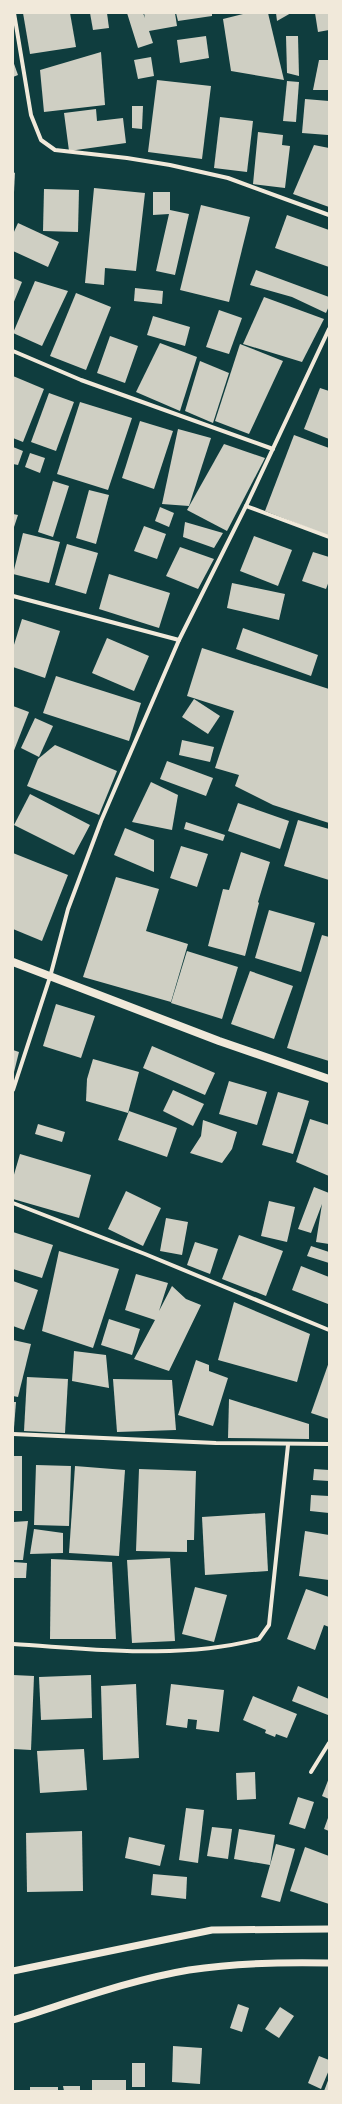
<svg xmlns="http://www.w3.org/2000/svg" width="342" height="2104" viewBox="0 0 342 2104" font-family="'PT Sans Narrow',sans-serif">
<style>
.building{fill:#cfcfc3}
.lines{fill:none;stroke-linecap:round;stroke-linejoin:round}
.minor{stroke:#f1e9da;stroke-width:4}
.tertiary{stroke:#f1e9da;stroke-width:7}
.secondary{stroke:#f1e9da;stroke-width:8}
</style>
<rect width="100%" height="100%" fill="#0f3d3e"/>
<g class="building">
<path d="M23,13h47l6,34 -46,7z"/>
<path d="M90,13h17l2,15 -16,2z"/>
<path d="M127,13h16l2,5 -1,-5h31l2,13 -28,5 4,12 -15,5z"/>
<path d="M176,13h36v3l-34,5z"/>
<path d="M262,13h6l16,67 -53,-9 -8,-52 20,-5z"/>
<path d="M276,13h15l-14,8z"/>
<path d="M315,13h14v17l-11,2z"/>
<path d="M206,36l3,22 -29,5 -3,-23z"/>
<path d="M286,36h12l1,40 -12,-3z"/>
<path d="M101,52l4,53 -61,7 -4,-42z"/>
<path d="M151,57l3,19 -16,3 -4,-19z"/>
<path d="M319,60h10v30h-16z"/>
<path d="M13,61l5,14 -5,2z"/>
<path d="M157,80l54,6 -9,73 -54,-7z"/>
<path d="M287,81l12,1 -3,40 -13,-1z"/>
<path d="M305,99l24,2 -1,34 -26,-2z"/>
<path d="M132,106h11l-1,23 -10,-1z"/>
<path d="M96,109l1,12 26,-3 3,25 -57,8 -5,-38z"/>
<path d="M220,117l33,4 -6,51 -33,-4z"/>
<path d="M258,132l25,3 -1,10 8,1 -5,42 -32,-4z"/>
<path d="M314,145l15,3v59l-36,-13z"/>
<path d="M13,172l2,1 -1,19h-1z"/>
<path d="M94,188l51,5 -9,78 -31,-3 -1,17 -19,-2z"/>
<path d="M44,189l35,1 -1,42 -35,-1z"/>
<path d="M153,192h17v18l19,4 -14,61 -19,-4 13,-57 -16,1z"/>
<path d="M201,205l49,12 -21,85 -49,-12z"/>
<path d="M287,215l42,15v37l-54,-19z"/>
<path d="M18,223l41,19 -11,25 -35,-16v-17z"/>
<path d="M256,270l73,27v9l-3,7 -34,-16 -42,-12z"/>
<path d="M13,278l9,4 -9,22z"/>
<path d="M35,281l33,10 -26,55 -29,-13z"/>
<path d="M135,288l28,3 -1,13 -28,-3z"/>
<path d="M76,293l35,14 -25,63 -36,-14z"/>
<path d="M264,297l60,22 -22,43 -59,-18z"/>
<path d="M219,310l23,8 -13,36 -23,-7z"/>
<path d="M153,316l37,11 -5,19 -38,-11z"/>
<path d="M110,336l28,10 -13,37 -28,-10z"/>
<path d="M160,343l37,14 -17,54 -44,-19z"/>
<path d="M240,344l43,17 -34,73 -34,-13z"/>
<path d="M200,361l29,12 -16,50 -28,-12z"/>
<path d="M13,376l31,13 -21,53 -10,-4z"/>
<path d="M320,388l9,3v48l-25,-10z"/>
<path d="M49,393l25,9 -18,49 -25,-9z"/>
<path d="M80,402l52,16 -24,72 -51,-16z"/>
<path d="M140,421l33,10 -19,58 -32,-11z"/>
<path d="M178,429l33,9 -22,68 -27,-2z"/>
<path d="M294,435l35,13v88l-64,-25z"/>
<path d="M224,444l41,14 -38,73 -40,-21z"/>
<path d="M13,447l10,4 -5,14 -5,-1z"/>
<path d="M30,453l15,5 -5,15 -15,-6z"/>
<path d="M53,481l16,5 -16,51 -15,-5z"/>
<path d="M89,490l20,5 -13,49 -20,-6z"/>
<path d="M160,507l14,6 -5,14 -14,-6z"/>
<path d="M13,514l5,1 -5,15z"/>
<path d="M185,522l38,11 -9,15 -31,-11z"/>
<path d="M144,526l22,8 -9,25 -23,-8z"/>
<path d="M23,533l37,9 -11,41 -36,-9z"/>
<path d="M254,536l38,14 -14,36 -38,-15z"/>
<path d="M67,544l31,9 -12,41 -31,-9z"/>
<path d="M180,547l34,12 -16,30 -32,-13z"/>
<path d="M313,552l16,5v24l-3,8 -24,-8z"/>
<path d="M109,574l61,19 -11,35 -60,-19z"/>
<path d="M232,583l53,11 -6,26 -52,-12z"/>
<path d="M22,619l38,12 -15,47 -32,-11v-19z"/>
<path d="M243,628l75,27 -7,21 -75,-27z"/>
<path d="M107,638l42,18 -15,35 -42,-18z"/>
<path d="M202,648l127,41v134l-56,-18 -38,-19 4,-11 -24,-7 19,-57 -47,-15z"/>
<path d="M56,676l85,27 -12,38 -86,-28z"/>
<path d="M194,699l26,17 -12,18 -26,-17z"/>
<path d="M13,706l16,6 -16,41z"/>
<path d="M35,718l18,8 -14,31 -18,-9z"/>
<path d="M182,740l32,7 -4,15 -31,-7z"/>
<path d="M55,745l62,26 -18,44 -72,-29 11,-27z"/>
<path d="M167,761l46,17 -7,18 -46,-17z"/>
<path d="M151,782l27,13 -6,35 -40,-8z"/>
<path d="M30,794l60,31 -16,30 -60,-30z"/>
<path d="M238,803l51,18 -9,28 -52,-18z"/>
<path d="M298,820l31,9v51l-45,-14z"/>
<path d="M186,822l39,13 -2,6 -39,-12z"/>
<path d="M125,828l29,12v32l-40,-17z"/>
<path d="M181,846l27,8 -11,33 -27,-9z"/>
<path d="M241,852l29,10 -12,40 1,1 -14,53 -37,-10 15,-57 6,1z"/>
<path d="M13,853l55,22 -26,66 -29,-12z"/>
<path d="M116,877l43,12 -13,42 42,13 -17,58 -88,-25z"/>
<path d="M269,910l46,13 -14,49 -46,-14z"/>
<path d="M322,935l7,2v124l-42,-13z"/>
<path d="M187,951l51,16 -16,52 -51,-16z"/>
<path d="M250,971l43,15 -19,53 -43,-15z"/>
<path d="M56,1004l39,12 -14,42 -38,-12z"/>
<path d="M152,1046l63,27 -10,22 -62,-27z"/>
<path d="M13,1050l6,2 -5,20h-1z"/>
<path d="M93,1059l46,13 -11,41 -42,-12 1,-22z"/>
<path d="M229,1081l38,11 -10,33 -38,-11z"/>
<path d="M173,1090l31,14 -11,22 -30,-15z"/>
<path d="M278,1092l31,9 -16,53 -31,-9z"/>
<path d="M129,1111l48,17 -10,29 -49,-17z"/>
<path d="M310,1119l19,6v51l-33,-14z"/>
<path d="M203,1120l34,12 -5,17 -10,14 -32,-10 11,-17z"/>
<path d="M38,1124l27,8 -3,10 -27,-8z"/>
<path d="M20,1154l71,21 -12,43 -66,-19v-21z"/>
<path d="M314,1187l15,6v51l-13,-2 6,-38 -11,29 -13,-4z"/>
<path d="M126,1191l35,17 -18,38 -35,-17z"/>
<path d="M269,1201l26,6 -8,35 -26,-6z"/>
<path d="M166,1218l22,4 -6,33 -22,-4z"/>
<path d="M13,1232l40,13 -11,33 -29,-9z"/>
<path d="M239,1235l44,16 -17,45 -44,-17z"/>
<path d="M195,1242l23,7 -8,25 -23,-9z"/>
<path d="M311,1246l18,6v11l-22,-7z"/>
<path d="M59,1251l60,18 -26,79 -51,-17z"/>
<path d="M301,1266l28,11 -1,27 -36,-14z"/>
<path d="M136,1274l32,9 -9,28 13,-25 14,13 15,6 -32,66 -35,-12 21,-39 -30,-10z"/>
<path d="M13,1281l25,9 -14,40 -11,-4z"/>
<path d="M234,1302l76,32 -13,48 -79,-22z"/>
<path d="M109,1319l31,10 -8,26 -31,-10z"/>
<path d="M13,1340l18,4 -13,53 -5,-1z"/>
<path d="M74,1351l32,4 3,33 -37,-7z"/>
<path d="M196,1360l13,5v6l19,7 -15,48 -35,-11z"/>
<path d="M329,1362v57l-18,-6z"/>
<path d="M27,1377l41,2 -3,54 -41,-2z"/>
<path d="M113,1379l59,1 4,50 -59,2z"/>
<path d="M229,1399l80,25v15l-81,-1z"/>
<path d="M13,1402h3l-2,26h-1z"/>
<rect x="13" y="1456" width="9" height="55"/>
<path d="M36,1465l35,1 -2,60 -35,-1z"/>
<path d="M75,1466l50,4 -6,86 -50,-3z"/>
<path d="M139,1469l57,2 -2,69h-7v12l-51,-1z"/>
<path d="M314,1469l15,1v11l-16,-1z"/>
<path d="M311,1495l18,1v17l-19,-2z"/>
<path d="M265,1513l3,58 -63,4 -3,-58z"/>
<path d="M28,1521l-5,39h-10v-38z"/>
<path d="M34,1529l29,4v20l-33,1z"/>
<path d="M305,1531l24,4v45l-30,-4z"/>
<path d="M170,1558l5,83 -43,2 -5,-83z"/>
<path d="M51,1559l61,3 4,77h-66z"/>
<path d="M13,1562l14,1 -1,15h-13z"/>
<path d="M195,1587l32,8 -13,47 -32,-8z"/>
<path d="M306,1589l23,8v30l-5,-2 -9,25 -28,-11z"/>
<path d="M13,1675l21,1 -3,74 -18,-1z"/>
<path d="M91,1675l1,43 -51,2 -2,-43z"/>
<path d="M136,1684l3,74 -36,2 -2,-74z"/>
<path d="M171,1684l53,6 -5,42 -23,-3 1,-9 -9,-1 -1,9 -21,-3z"/>
<path d="M298,1686l31,13 -1,16 -36,-14z"/>
<path d="M253,1696l44,18 -10,24 -11,-4 -1,3 -10,-4 1,-3 -23,-10z"/>
<path d="M84,1749l3,41 -47,3 -3,-42z"/>
<path d="M255,1772l1,27 -19,1 -1,-27z"/>
<path d="M329,1778v21l-7,-3z"/>
<path d="M298,1797l16,5 -9,27 -16,-5z"/>
<path d="M186,1808l18,2 -6,53 -19,-3z"/>
<path d="M328,1818l1,1v12l-5,-2z"/>
<path d="M212,1827l20,2 -4,30 -21,-3z"/>
<path d="M239,1829l36,6 -5,30 -36,-6z"/>
<path d="M82,1831l1,60 -56,1 -1,-59z"/>
<path d="M129,1837l36,8 -5,21 -35,-8z"/>
<path d="M276,1844l19,5 -15,53 -19,-5z"/>
<path d="M305,1847l24,9v48l-39,-13z"/>
<path d="M153,1874l34,3 -1,22 -35,-4z"/>
<path d="M238,2004l11,4 -7,24 -12,-4z"/>
<path d="M280,2007l14,9 -15,22 -14,-9z"/>
<path d="M173,2046l29,2 -2,36 -28,-2z"/>
<path d="M319,2056l10,4v10l-8,19 -13,-6z"/>
<rect x="132" y="2063" width="13" height="24"/>
<path d="M329,2078v13h-5z"/>
<rect x="92" y="2080" width="34" height="11"/>
<path d="M63,2086h17v5h-16z"/>
<rect x="30" y="2087" width="28" height="4"/>
</g>
<g class="lines">
<g class="minor">
<path d="M14,13l17,102 10,25 14,10 72,8 43,7 58,13 101,37"/>
<path d="M13,351l68,29 192,69"/>
<path d="M246,506l83,31"/>
<path d="M13,596l166,44"/>
<path d="M13,1090l37,-113 18,-68 33,-88 78,-181 67,-134 83,-177"/>
<path d="M13,1203l132,51 184,76"/>
<path d="M13,1434l203,9 113,1"/>
<path d="M13,1644c82,5 166,16 246,-5l10,-14 19,-180"/>
<path d="M311,1772l18,-29"/>
</g>
<g class="tertiary">
<path d="M13,1971l199,-41 117,-1"/>
<path d="M13,2020c58,-18 116,-40 176,-50 46,-7 93,-8 140,-7"/>
</g>
<path class="secondary" d="M13,962l206,79 110,38"/>
</g>
<rect width="342" height="2104" fill="none" stroke="#f1e9da" stroke-width="28"/>
</svg>
